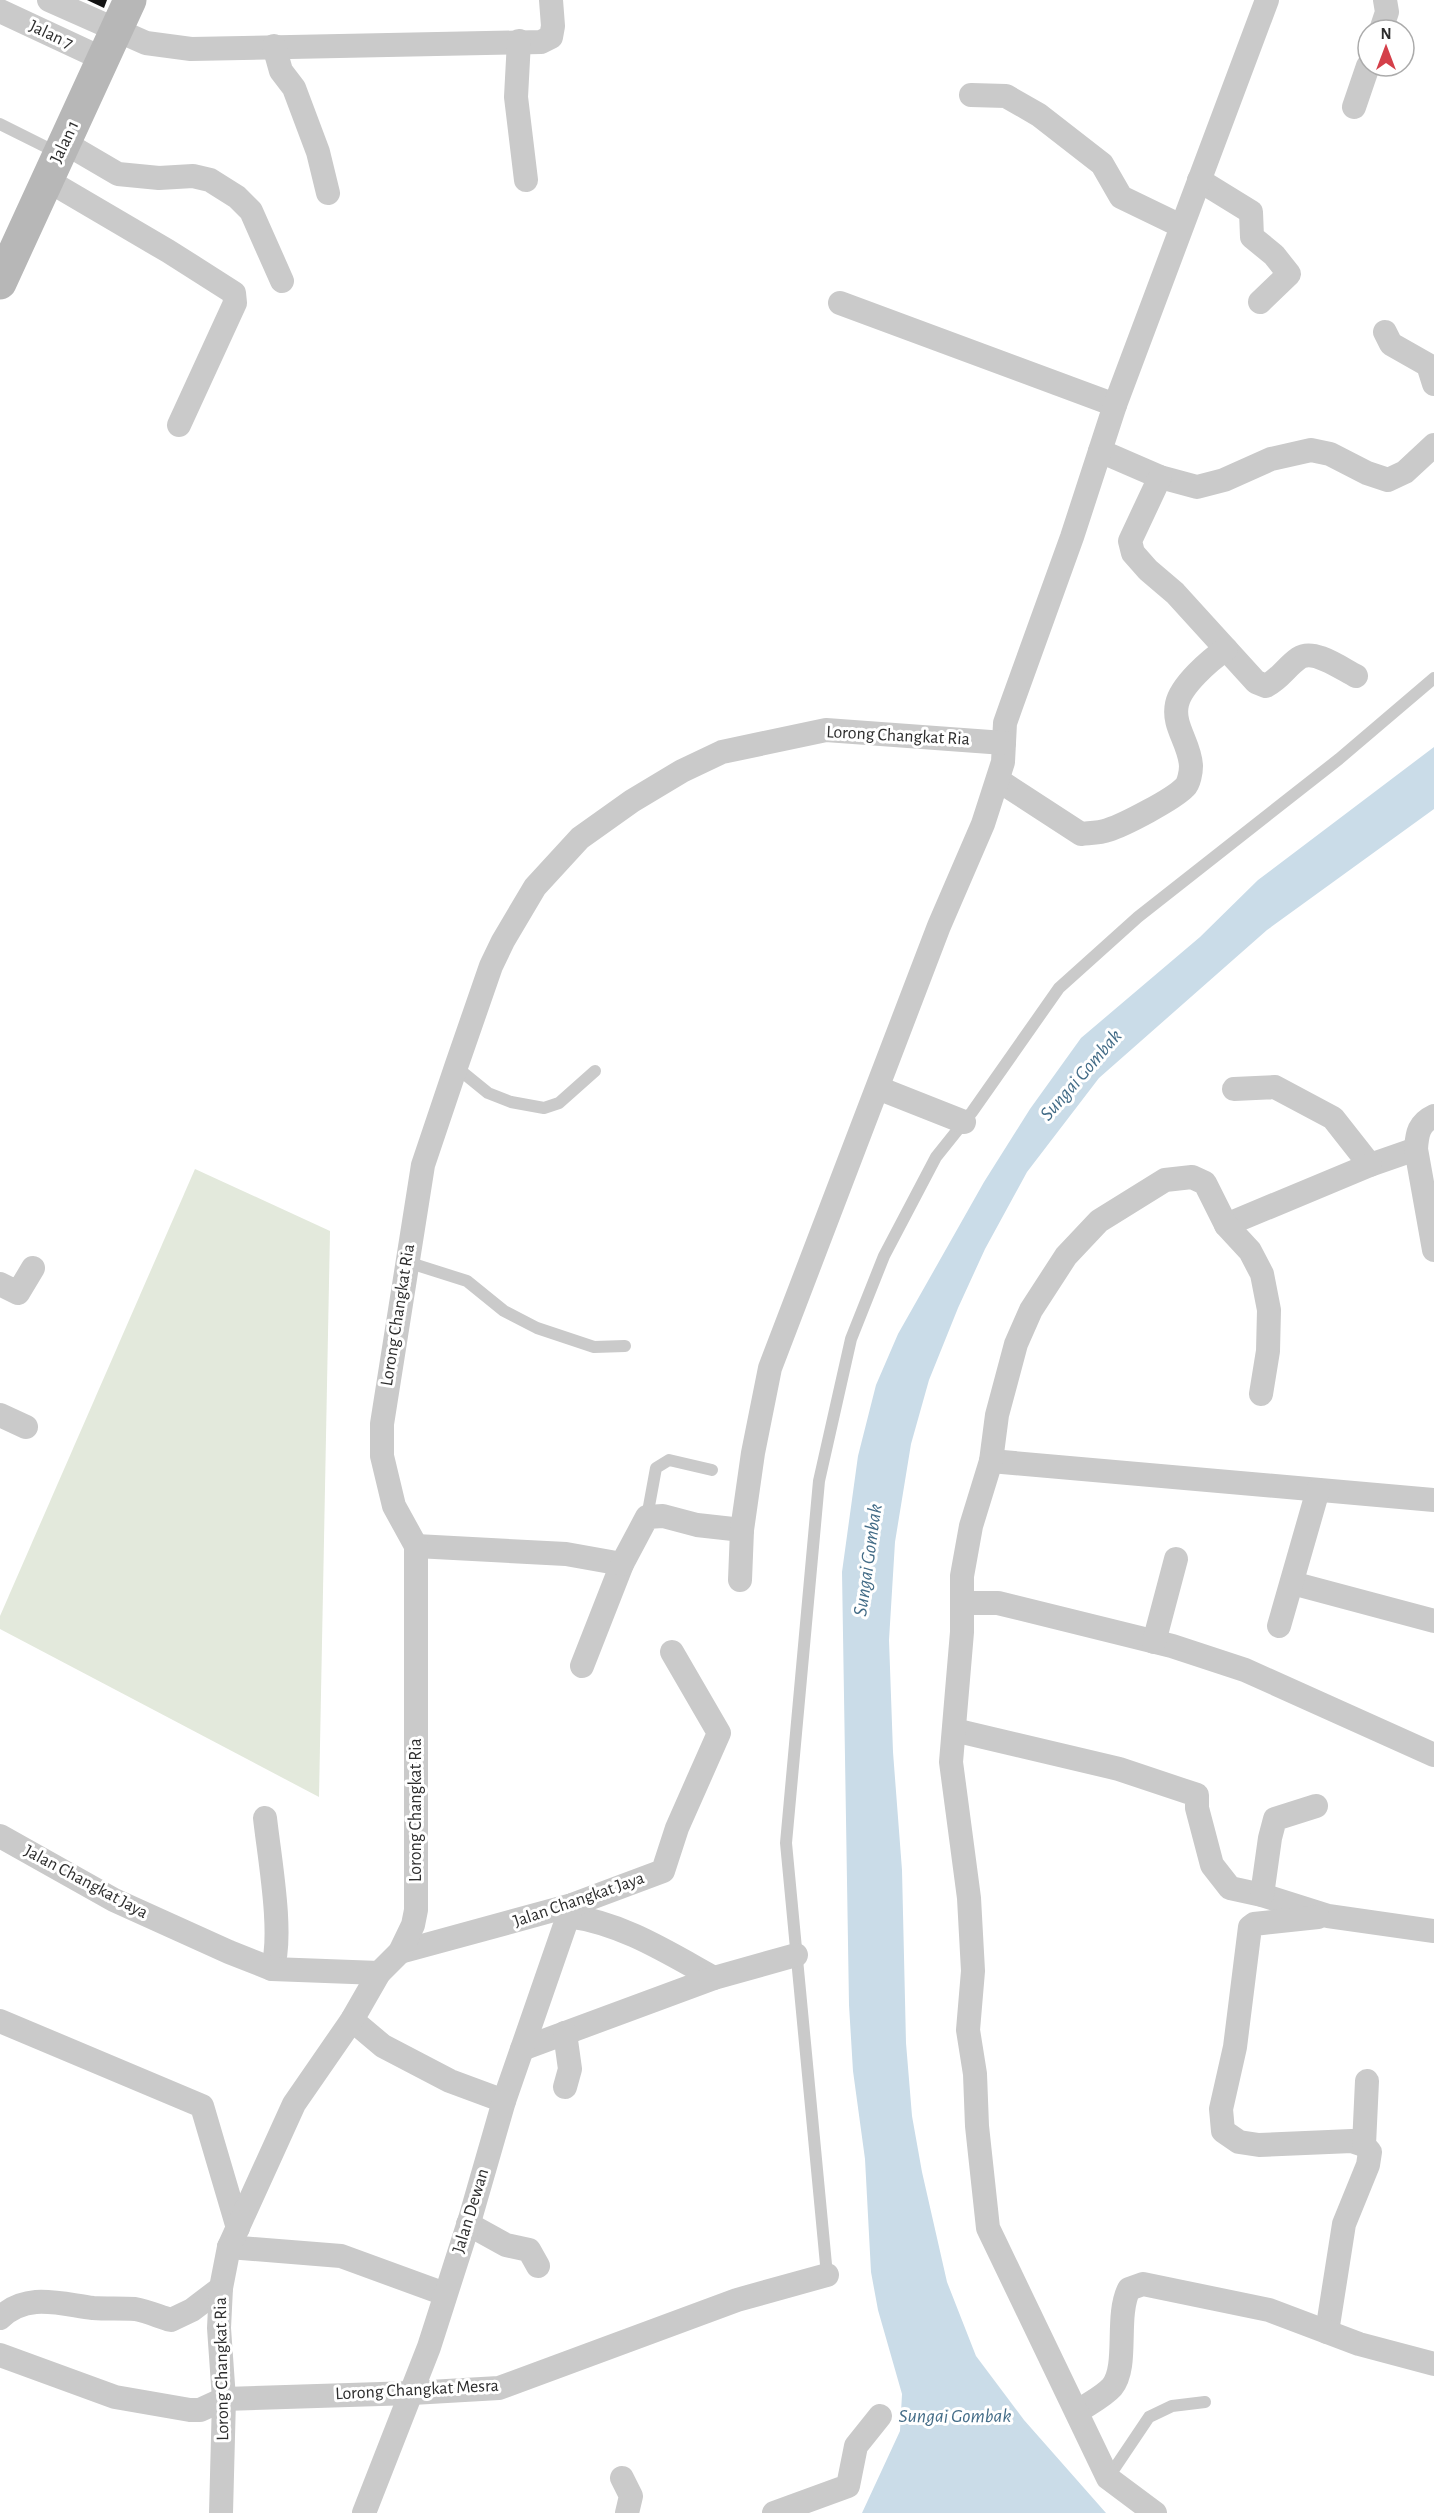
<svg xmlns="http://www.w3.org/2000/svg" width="1434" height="2513" viewBox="0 0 1434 2513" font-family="'Alegreya Sans',sans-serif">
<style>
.green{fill:#e3e9dc}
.water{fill:#cadce8}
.building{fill:#141414}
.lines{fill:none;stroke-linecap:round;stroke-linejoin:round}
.lane{stroke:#cacaca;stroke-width:12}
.street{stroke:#cacaca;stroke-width:24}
.secondary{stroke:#b7b7b7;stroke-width:33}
.labels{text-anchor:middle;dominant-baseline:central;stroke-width:6;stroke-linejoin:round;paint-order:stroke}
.street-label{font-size:18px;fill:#2d2d2d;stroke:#fff}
.water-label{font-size:20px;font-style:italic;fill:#436c87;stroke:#fff}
</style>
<rect width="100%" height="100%" fill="#fff"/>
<path class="green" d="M195,1169l135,62 -11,566 -319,-168v-13z"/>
<path class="water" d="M1434,747v62l-167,121 -168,148 -72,94 -42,77 -27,59 -29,72 -18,64 -16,98 -6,98 4,112 9,118 4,173 6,73 10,56 25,110 29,74 48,64 82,93h-244l38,-82 2,-37 -24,-84 -7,-38 -6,-113 -12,-88 -4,-66 -7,-433 16,-116 18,-71 22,-51 86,-152 46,-73 51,-71 119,-101 58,-57z"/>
<path class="building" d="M87,0h20l-3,8z"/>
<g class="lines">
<g class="lane">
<path d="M0,124l58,29"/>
<path d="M456,1067l32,26 23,9 33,6 15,-5 36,-32"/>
<path d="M407,1262l60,19 37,30 33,17 57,19 31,-1"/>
<path d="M647,1517l9,-49 13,-8 43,10"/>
<path d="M827,2275l-41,-432 33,-362 32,-142 33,-83 52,-99 36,-45 87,-124 79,-71 201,-158 95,-81"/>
<path d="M1108,2478l41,-61 23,-11 33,-4"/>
</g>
<g class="street">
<path d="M49,0l97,43 45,6 350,-7 10,-5 2,-11 -2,-26"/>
<path d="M0,11l103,48"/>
<path d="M1381,30l6,-18 -2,-12"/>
<path d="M519,41l-3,56 10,83"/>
<path d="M274,46l7,25 13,17 24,64 10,41"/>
<path d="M971,95l35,1 33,19 63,49 19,33 60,29"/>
<path d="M1354,107l14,-41"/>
<path d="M65,143l53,31 41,4 34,-2 17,4 27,17 14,14 31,70"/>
<path d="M47,180l121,71 66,42 1,10 -56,122"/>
<path d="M1199,180l52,32 1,25 22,18 15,19 -29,28"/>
<path d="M840,303l275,102"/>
<path d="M1385,332l6,12 37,21 6,19"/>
<path d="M1100,451l60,26 37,10 27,-7 47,-21 40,-9 19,4 37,19 21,7 17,-8 29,-27"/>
<path d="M1160,477l-30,64 3,12 15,17 27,23 81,89 10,4c15,-8 20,-19 33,-28 15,-10 43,11 57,18"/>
<path d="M998,780l83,54c8,-1 19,-1 27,-4 16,-5 66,-31 77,-43 4,-4 6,-15 6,-21 -1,-23 -19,-40 -14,-62 4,-19 33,-44 49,-55"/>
<path d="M878,1088l86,34"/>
<path d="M1234,1089l41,-2 58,31 37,47 46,-16"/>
<path d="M1434,1116c-15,7 -17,17 -18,33l18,101"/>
<path d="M1226,1225l144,-60"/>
<path d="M0,1284l18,9 15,-25"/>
<path d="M0,1415l26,12"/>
<path d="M991,1461l443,39"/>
<path d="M416,1546l150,8 56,10 -40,102"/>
<path d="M622,1564l25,-47 16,-1 34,9 45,5"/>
<path d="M740,1580l2,-50 11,-77 17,-85 169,-442 44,-102 20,-62 2,-39 6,-17 61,-169 43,-132 152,-405"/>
<path d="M1292,1583l142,38"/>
<path d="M962,1603h36l174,43 73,24 189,85"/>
<path d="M1279,1626l39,-136"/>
<path d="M1154,1642l22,-83"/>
<path d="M954,1730l165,39 78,26v13l15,57 18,23 32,7 66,21 106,15"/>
<path d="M265,1818c4,37 19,119 7,151"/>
<path d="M0,1836l114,64 115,52 43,17 107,4"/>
<path d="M1262,1895l8,-57 5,-19 41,-13"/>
<path d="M568,1916c54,7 99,36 146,62"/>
<path d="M1318,1917l-64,7 -4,3 -15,120 -14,62 2,22 16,11 20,3 93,-4 12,4"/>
<path d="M400,1952l172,-47 91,-34 14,-43 42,-95 -47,-81"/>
<path d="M352,2020l31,26 67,35 54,20"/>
<path d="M0,2021l202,85 36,122"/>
<path d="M522,2049l192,-71 82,-23"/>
<path d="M565,2087l5,-18 -5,-36"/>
<path d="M468,2224l38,21 23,5 9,16"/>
<path d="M229,2247l112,9 104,38"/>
<path d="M0,2318c27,-26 60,-14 93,-10 14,1 28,0 42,1 12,2 25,8 36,11l21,-10 29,-22"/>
<path d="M1327,2332l17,-108 24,-59 2,-13 -6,-7 3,-64"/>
<path d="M0,2355l115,42 75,13h10l24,-11 188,-6 87,-5 238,-88 90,-25"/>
<path d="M1077,2412c11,-8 26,-15 35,-25 17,-21 3,-70 17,-98l14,-5 126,26 90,34 75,20"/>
<path d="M622,2478l9,18 -4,17"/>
<path d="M221,2513l3,-114 -5,-71 2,-40 8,-41 65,-143 58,-84 27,-47 21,-21 13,-27 3,-15v-364l-22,-40 -12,-50v-32l41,-259 33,-98 35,-101 12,-25 32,-54 45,-49 52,-37 50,-30 40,-19 104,-22 178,13"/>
<path d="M364,2513l65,-166 41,-128 34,-118 68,-196"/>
<path d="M774,2513l74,-27 8,-40 24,-30"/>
<path d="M1155,2513l-47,-35 -120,-250 -11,-102 -2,-52 -7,-44 5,-59 -4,-73 -18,-136 11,-130v-56l9,-50 20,-65 6,-46 19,-71 15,-34 35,-54 33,-35 66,-41 27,-3 13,6 21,42 24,26 12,23 7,36 -1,41 -7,43"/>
</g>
<path class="secondary" d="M0,283l130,-283"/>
</g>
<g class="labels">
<g class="street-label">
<text transform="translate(51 35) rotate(25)">Jalan 7</text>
<text transform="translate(65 142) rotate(-65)">Jalan 1</text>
<text transform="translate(898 736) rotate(3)">Lorong Changkat Ria</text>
<text transform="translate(398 1315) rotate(-81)">Lorong Changkat Ria</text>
<text transform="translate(416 1810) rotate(-90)">Lorong Changkat Ria</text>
<text transform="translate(86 1882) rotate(28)">Jalan Changkat Jaya</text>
<text transform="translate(579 1900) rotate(-19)">Jalan Changkat Jaya</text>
<text transform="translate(471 2211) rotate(-73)">Jalan Dewan</text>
<text transform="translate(222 2369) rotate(-91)">Lorong Changkat Ria</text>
<text transform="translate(417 2390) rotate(-3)">Lorong Changkat Mesra</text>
</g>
<g class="water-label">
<text transform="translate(1081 1075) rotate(-49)">Sungai Gombak</text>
<text transform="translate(868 1560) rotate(-82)">Sungai Gombak</text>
<text x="955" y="2416">Sungai Gombak</text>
</g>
</g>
<g transform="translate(1386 48)"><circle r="28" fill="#ffffff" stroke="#ababab" stroke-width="1.5"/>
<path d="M0-4.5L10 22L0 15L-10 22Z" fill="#d43f49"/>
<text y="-9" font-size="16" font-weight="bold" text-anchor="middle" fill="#2d2d2d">N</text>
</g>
</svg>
